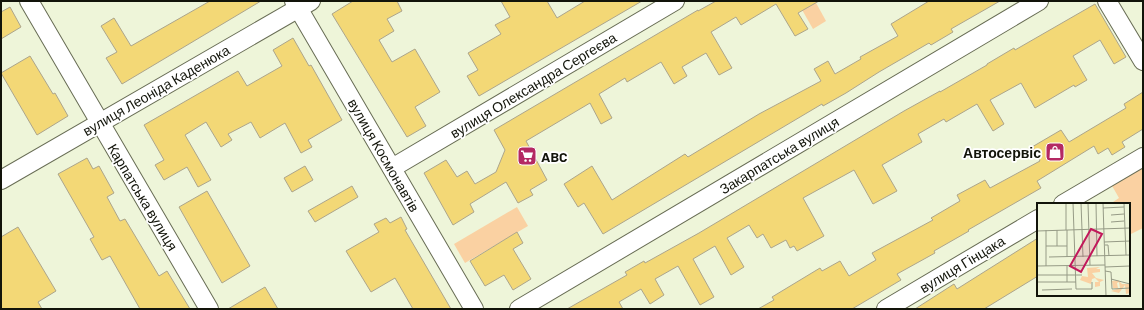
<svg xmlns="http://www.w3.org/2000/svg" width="1144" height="310" viewBox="0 0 1144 310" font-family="Barlow,sans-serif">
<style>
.green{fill:#fad1a2}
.building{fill:#f3d876;stroke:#aca58c}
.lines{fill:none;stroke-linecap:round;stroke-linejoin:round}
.minor-casing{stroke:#686d55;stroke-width:20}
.minor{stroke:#fff;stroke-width:18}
.labels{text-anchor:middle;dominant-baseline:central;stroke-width:3.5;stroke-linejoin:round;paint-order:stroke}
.street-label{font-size:14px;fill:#12140a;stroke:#fff}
.poi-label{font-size:14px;font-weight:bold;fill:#12140a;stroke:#fff;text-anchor:end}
.inset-road{fill:none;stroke:#969b86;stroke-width:1}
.view{fill:#c2185b;fill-opacity:0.15;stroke:#c2185b;stroke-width:2}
.inset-edge{fill:none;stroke:#12140a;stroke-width:2}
</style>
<rect width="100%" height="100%" fill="#eef5d9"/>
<g class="green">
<path d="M797,1h18l11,20 -13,8z"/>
<path d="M1141,166l2,3v59l-14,7v-31h-19l9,-6 -8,-14z"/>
<path d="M517,207l11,19 -63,37 -11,-19z"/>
</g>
<g class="building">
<path d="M210,1h51l-139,83 -16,-26 11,-6 -16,-26 13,-8 17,28z"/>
<path d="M353,1h44l5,10 -15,8 7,12 -15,9 13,22 23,-13 25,43 -25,15 11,19 -19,11 -75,-123z"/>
<path d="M501,1h46l10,17 28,-17h57l-163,95 -12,-20 11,-6 -10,-17 33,-19 -6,-9 15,-8z"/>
<path d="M716,1h103l-21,12 10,16 -13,7 -19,-32 -35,21 -5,-8 -25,15 21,36 -13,7 -13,-22 -24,14 5,9 -13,8 -13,-22 -34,20 -2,-4 -26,16 13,24 -11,6 -11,-21 -64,38 21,39 -17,10 3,5 -15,8 -12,-21 -36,22 4,8 -21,13 -29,-52 22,-13 11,17 10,-6 8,13 21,-12 9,-22 -11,-20 204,-120v1z"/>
<path d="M929,1h71l-49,28 2,3 -22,13 -2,-2 -50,29 -33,21 -23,13 -1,-2 -219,130 -19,-31 -6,4 -14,-23 28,-18 20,34 73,-46 3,3 71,-43 62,-33 -7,-12 14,-8 7,13 26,-15 -1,-2 38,-21 -7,-12z"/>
<path d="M1095,4l31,53 -12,7 -14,-24 -27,16 14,24 -12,7 -1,-2 -39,23 -14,-25 -31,17 14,24 -11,7 -16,-27 -31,18 -2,-3 -26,15 4,8 -40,23 15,26 -24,13 -19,-34 -51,28 21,38 -27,15 -3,-5 -4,2 -4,-8 -15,8 -8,-14 -6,4 -8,-13 -22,13 17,29 -13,8 -16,-29 -22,13 21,38 -14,8 -22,-39 -23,13 9,16 -14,9 -9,-15 -22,13 4,7h-56l60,-34 -2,-3 19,-11 1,2 54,-30 205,-122 36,-20v1l47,-27v-1l27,-16 1,2z"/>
<path d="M10,7l11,20 -20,12v-27z"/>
<path d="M293,38l16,28 2,-1 31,55 -34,20 4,7 -11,6 -16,-30 -25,15 -9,-16 -23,12 4,6 -11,7 -15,-25 -21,13 26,45 -13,7 -11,-20 -23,13 -9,-15 9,-5 -20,-35 94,-54 9,15 35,-20 -9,-16z"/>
<path d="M30,56l23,38 2,-1 13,23 -31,19 -36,-62z"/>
<path d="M1143,92v37l-21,13 3,5 -13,8 -4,-7 -10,6 -4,-8 -57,35 4,7 -73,42 1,1 -35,20 1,2 -38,21 4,6 -49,29h-94l16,-9 -2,-3 48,-29 2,3 18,-10 9,15 27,-16 -4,-7 61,-33 -2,-2 29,-17 -3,-6 28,-15 5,8 50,-27 -8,-14 29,-17 8,12 57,-34 -2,-4z"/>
<path d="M87,158l6,11 6,-3 15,27 -7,4 13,24 5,-2 34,57 8,-5 23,38h-50l-30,-53 -8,4 -12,-21 4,-2 -36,-63z"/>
<path d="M305,166l8,14 -21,12 -8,-14z"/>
<path d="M352,186l6,11 -43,25 -7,-11z"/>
<path d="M207,191l43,75 -28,17 -43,-76z"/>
<path d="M401,217l6,12 -2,1 46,79h-38l-18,-31 -24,14 -25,-41 33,-19 -5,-8 12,-6 4,5z"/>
<path d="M18,227l38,64 -18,11 4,7h-41v-72z"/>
<path d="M517,232l6,11 -10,6 18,30 -18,11 -9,-15 -19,11 -15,-25z"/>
<path d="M1038,238v38l-54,33h-69l39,-25 3,5z"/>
<path d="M265,287l13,22h-50z"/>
</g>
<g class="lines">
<g class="minor-casing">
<g id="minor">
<path d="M29,1l180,308"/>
<path d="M294,1l180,308"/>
<path d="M1107,1l36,60"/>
<path d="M392,168l283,-167"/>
<path d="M1,180l310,-179"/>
<path d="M1063,204l80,-47"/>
<path d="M519,309l520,-308"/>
<path d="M886,309l152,-90"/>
</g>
</g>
<use href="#minor" class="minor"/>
</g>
<defs>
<g id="shop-square" transform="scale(1)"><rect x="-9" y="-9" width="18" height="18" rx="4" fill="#b42963" stroke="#fff"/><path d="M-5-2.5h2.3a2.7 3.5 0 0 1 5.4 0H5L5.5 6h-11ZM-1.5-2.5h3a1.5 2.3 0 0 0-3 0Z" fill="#fff"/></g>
<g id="supermarket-square" transform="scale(1)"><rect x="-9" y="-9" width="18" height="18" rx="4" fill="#b42963" stroke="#fff"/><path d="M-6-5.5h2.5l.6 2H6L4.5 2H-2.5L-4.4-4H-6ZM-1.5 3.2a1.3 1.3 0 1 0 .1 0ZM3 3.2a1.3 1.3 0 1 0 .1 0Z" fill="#fff"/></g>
</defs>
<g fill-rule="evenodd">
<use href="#shop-square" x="1055" y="152"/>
<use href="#supermarket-square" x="527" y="156"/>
</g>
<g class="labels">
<g class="street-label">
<text transform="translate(533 85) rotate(-31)">вулиця Олександра Сергеєва</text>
<text transform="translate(156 90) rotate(-30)">вулиця Леоніда Каденюка</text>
<text transform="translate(384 155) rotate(60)">вулиця Космонавтів</text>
<text transform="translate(779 155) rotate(-31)">Закарпатська вулиця</text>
<text transform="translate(143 197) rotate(59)">Карпатська вулиця</text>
<text transform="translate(962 264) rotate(-31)">вулиця Гінцака</text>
</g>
<g class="poi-label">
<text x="1041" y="152">Автосервіс</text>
<text x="541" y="156" text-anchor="start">ABC</text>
</g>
</g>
<g transform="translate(1037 203)">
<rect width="93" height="93" fill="#eef5d9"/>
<path d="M63,64l-4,2h4v3l-8,1 4,5 8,2 -4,2v4l-5,1v-5h4l-4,-4 -3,1 -1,5 -11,-4 2,-4 6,1 -1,-9zM75,77h6l4,4h8v9l-4,1 -1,-9 -6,8 -8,-2 9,-3 -1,-6 -2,1 1,5h-5l-1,-7h6z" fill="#fad1a2"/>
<path class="inset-road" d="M29,0v27M36,0l3,86h16v-7M44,0l2,54M51,0l2,62M59,0l1,53M66,0l3,93M87,0l2,52M66,5l21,-1M74,12l13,-1M74,19l13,-1M9,27v36M20,27v16M30,27v27M0,28l93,-3M67,39l26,-1M68,42h3l1,11M9,43h21M12,54l81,-2M0,63l68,-1M68,64l25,-1M68,68l6,1 1,17 18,-1M0,72h45M74,76l19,5M0,79h39M30,79v-16M5,87l30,-1"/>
<path class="view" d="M54,26l11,5 -21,38 -11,-6z"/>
<rect width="93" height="93" class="inset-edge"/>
</g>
<rect width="1144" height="310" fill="none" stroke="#12140a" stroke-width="4"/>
</svg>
